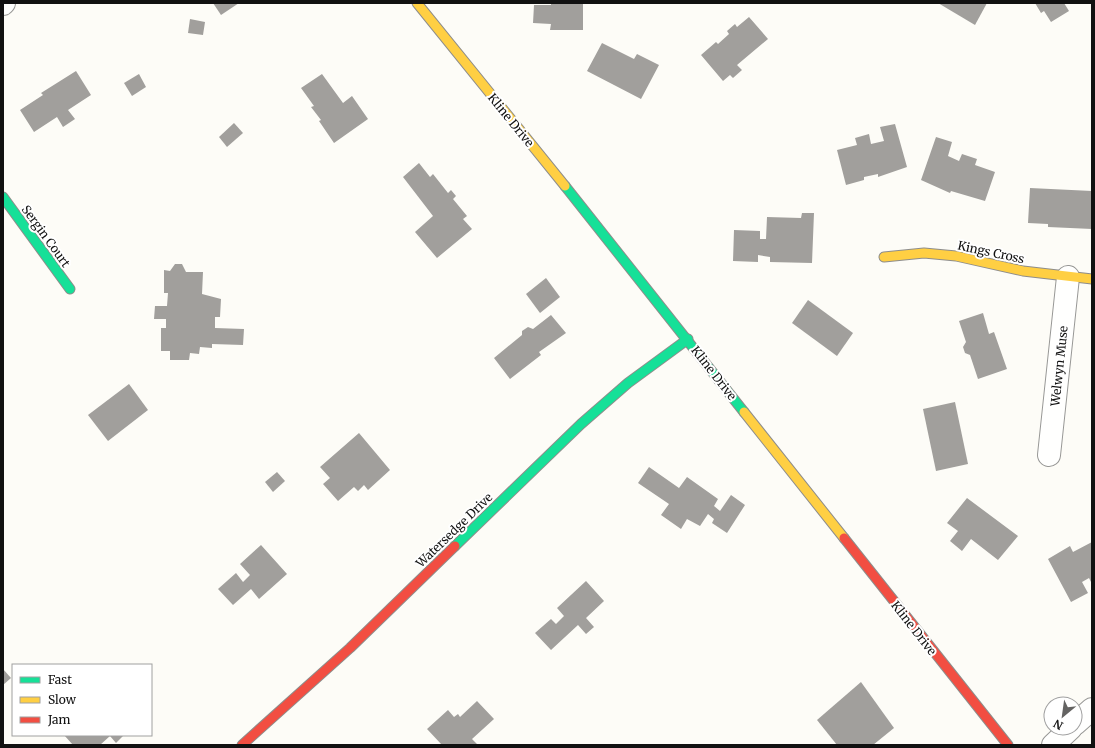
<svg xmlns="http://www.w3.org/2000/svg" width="1095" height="748" viewBox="0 0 1095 748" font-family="Merriweather,serif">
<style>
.building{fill:#a19f9c}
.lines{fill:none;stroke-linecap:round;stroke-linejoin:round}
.street-casing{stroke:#979795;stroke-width:24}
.fast-casing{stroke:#8e8d8b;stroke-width:11}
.slow-casing{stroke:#8e8d8b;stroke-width:11}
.jam-casing{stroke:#8e8d8b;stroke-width:11}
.street{stroke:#fffffe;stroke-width:22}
.fast{stroke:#16e098;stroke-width:9}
.slow{stroke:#ffcf43;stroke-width:9}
.jam{stroke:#f24e42;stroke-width:9}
.labels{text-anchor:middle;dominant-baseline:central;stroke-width:4;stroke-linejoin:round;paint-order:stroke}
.street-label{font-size:12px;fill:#111;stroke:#fff}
</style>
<rect width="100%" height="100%" fill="#fdfcf7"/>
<g class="building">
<path d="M213,3h26l-18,12z"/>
<path d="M551,3h32v27h-33l1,-6 -18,-1 1,-18h17z"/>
<path d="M938,3h49l-12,22z"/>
<path d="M1035,3h29l5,8 -18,11 -7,-11 -3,2z"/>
<path d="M749,17l19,22 -31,26 5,5 -9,8 -3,-3 -7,6 -22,-26 15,-13 2,2 11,-10 -2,-3 8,-7 2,3z"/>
<path d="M190,19l15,3 -2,13 -15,-2z"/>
<path d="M602,43l32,16 3,-5 22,11 -18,34 -54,-28z"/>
<path d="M76,71l15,24 -23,15 7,9 -12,8 -6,-10 -23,15 -14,-22 23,-15 -2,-2z"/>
<path d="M139,74l7,13 -14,9 -8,-13z"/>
<path d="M322,74l21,29 9,-7 16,23 -34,24 -15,-22 2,-1 -10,-13 3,-1 -13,-18z"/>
<path d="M234,123l9,10 -16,14 -8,-10z"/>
<path d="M895,124l12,43 -29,10v-3l-14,3v3l-18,5 -9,-35 20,-5 -2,-7 14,-4 2,10 13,-3 -4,-14z"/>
<path d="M936,137l16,5 -4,14 11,5 3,-7 15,5 -2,6 20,7 -10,29 -34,-10 -1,2 -29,-13z"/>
<path d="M419,163l11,14 3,-3 15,19 3,-3 5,6 -3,3 14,17 -4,3 9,10 -35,29 -22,-26 18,-16 -30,-39z"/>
<path d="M1030,188l62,3v38l-44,-2v-3l-20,-1z"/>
<path d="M802,213h12l-2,50 -42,-1v-5l-12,-2v7l-25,-1 1,-31 26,1v8h6l1,-22 34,1z"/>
<path d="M175,264h7l4,8h17l-1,22 19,5 -1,18h-5v11l29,1 -1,16 -31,-1v4l-12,-1 -1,7 -9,-1 -1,7h-19v-9h-9v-23h5v-9h-12l1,-13h12l1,-13h-4v-23l6,1z"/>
<path d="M546,278l14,19 -20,16 -14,-19z"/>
<path d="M808,300l45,33 -16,23 -45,-33z"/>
<path d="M983,313l6,21 5,-2 13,37 -29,10 -8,-24 -5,-2 -2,-6 3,-5 -7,-21z"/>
<path d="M551,315l15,18 -27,19 2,3 -31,24 -16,-21 28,-23v-4l6,-4 5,2z"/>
<path d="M129,384l19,26 -40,31 -20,-26z"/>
<path d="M955,402l13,62 -32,7 -13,-62z"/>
<path d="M359,433l31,37 -22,20 -4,-5 -6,6 -4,-4 -16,14 -15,-17 7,-6 -10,-11z"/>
<path d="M649,467l30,21 8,-11 31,22 -4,7 6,5 11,-16 14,10 -18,28 -15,-10 2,-4 -6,-5 -8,12 -13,-7 -6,10 -20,-14 8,-11 -31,-21z"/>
<path d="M277,472l8,9 -12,11 -8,-10z"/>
<path d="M967,498l51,38 -20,24 -27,-21 -9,12 -12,-10 8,-10 -11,-8z"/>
<path d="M1092,542v42l-3,-6 -7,4 6,11 -17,9 -23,-43 22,-13 3,6z"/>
<path d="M261,545l26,29 -28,25 -8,-10 -18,16 -15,-16 18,-16 7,9 7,-7 -10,-11z"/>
<path d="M586,581l18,20 -18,17 8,9 -8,7 -8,-9 -27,25 -16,-17 16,-14 5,5 8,-8 -7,-8z"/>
<path d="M3,669l8,9 -8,7z"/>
<path d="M861,682l33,46 -21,17h-36l-20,-25z"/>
<path d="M477,701l17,18 -22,20 6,6h-36l-15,-16 21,-19 6,7 4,-3 2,3z"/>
<path d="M64,735h60l-8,8 -6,-7 -10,9h-27z"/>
</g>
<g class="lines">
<g class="street-casing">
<g id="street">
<path d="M3,4l1,-1"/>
<path d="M1049,455l19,-178"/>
<path d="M1075,724l17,-15"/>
<path d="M1053,745l18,-17"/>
</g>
</g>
<g class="fast-casing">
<g id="fast">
<path d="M565,186l179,226"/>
<path d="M3,197l67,92"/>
<path d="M455,546l126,-122 47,-41 60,-44"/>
</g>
</g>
<g class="slow-casing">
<g id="slow">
<path d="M417,3l148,183"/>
<path d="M884,257l40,-4 32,3 67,15 69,8"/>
<path d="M744,412l100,126"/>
</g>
</g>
<g class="jam-casing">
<g id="jam">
<path d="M844,538l164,207"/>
<path d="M242,745l108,-97 105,-102"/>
</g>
</g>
<use href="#street" class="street"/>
<use href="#fast" class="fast"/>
<use href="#slow" class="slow"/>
<use href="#jam" class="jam"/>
</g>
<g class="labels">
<g class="street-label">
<text transform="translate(511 120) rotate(51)">Kline Drive</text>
<text transform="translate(46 236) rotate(54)">Sergin Court</text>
<text transform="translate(991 252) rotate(12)">Kings Cross</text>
<text transform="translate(1059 366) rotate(-84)">Welwyn Muse</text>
<text transform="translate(714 373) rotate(52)">Kline Drive</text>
<text transform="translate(454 530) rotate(-44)">Watersedge Drive</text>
<text transform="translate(914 628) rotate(52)">Kline Drive</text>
</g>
</g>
<rect width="1095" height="748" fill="none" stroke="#111111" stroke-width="8"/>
<rect x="12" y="664" width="140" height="72" fill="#ffffff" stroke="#a0a0a0"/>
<rect x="20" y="677" width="20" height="6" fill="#16e098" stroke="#a0a0a0"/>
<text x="48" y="684" font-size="12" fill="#111111">Fast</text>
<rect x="20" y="697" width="20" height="6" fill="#ffcf43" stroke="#a0a0a0"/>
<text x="48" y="704" font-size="12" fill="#111111">Slow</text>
<rect x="20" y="717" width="20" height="6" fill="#f24e42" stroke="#a0a0a0"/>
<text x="48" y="724" font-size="12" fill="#111111">Jam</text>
<g transform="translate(1063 716) rotate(209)"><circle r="19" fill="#ffffff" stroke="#a0a0a0"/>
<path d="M0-3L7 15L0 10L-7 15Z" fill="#646362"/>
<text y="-6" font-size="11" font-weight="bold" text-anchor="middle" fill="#111111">N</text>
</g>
</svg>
